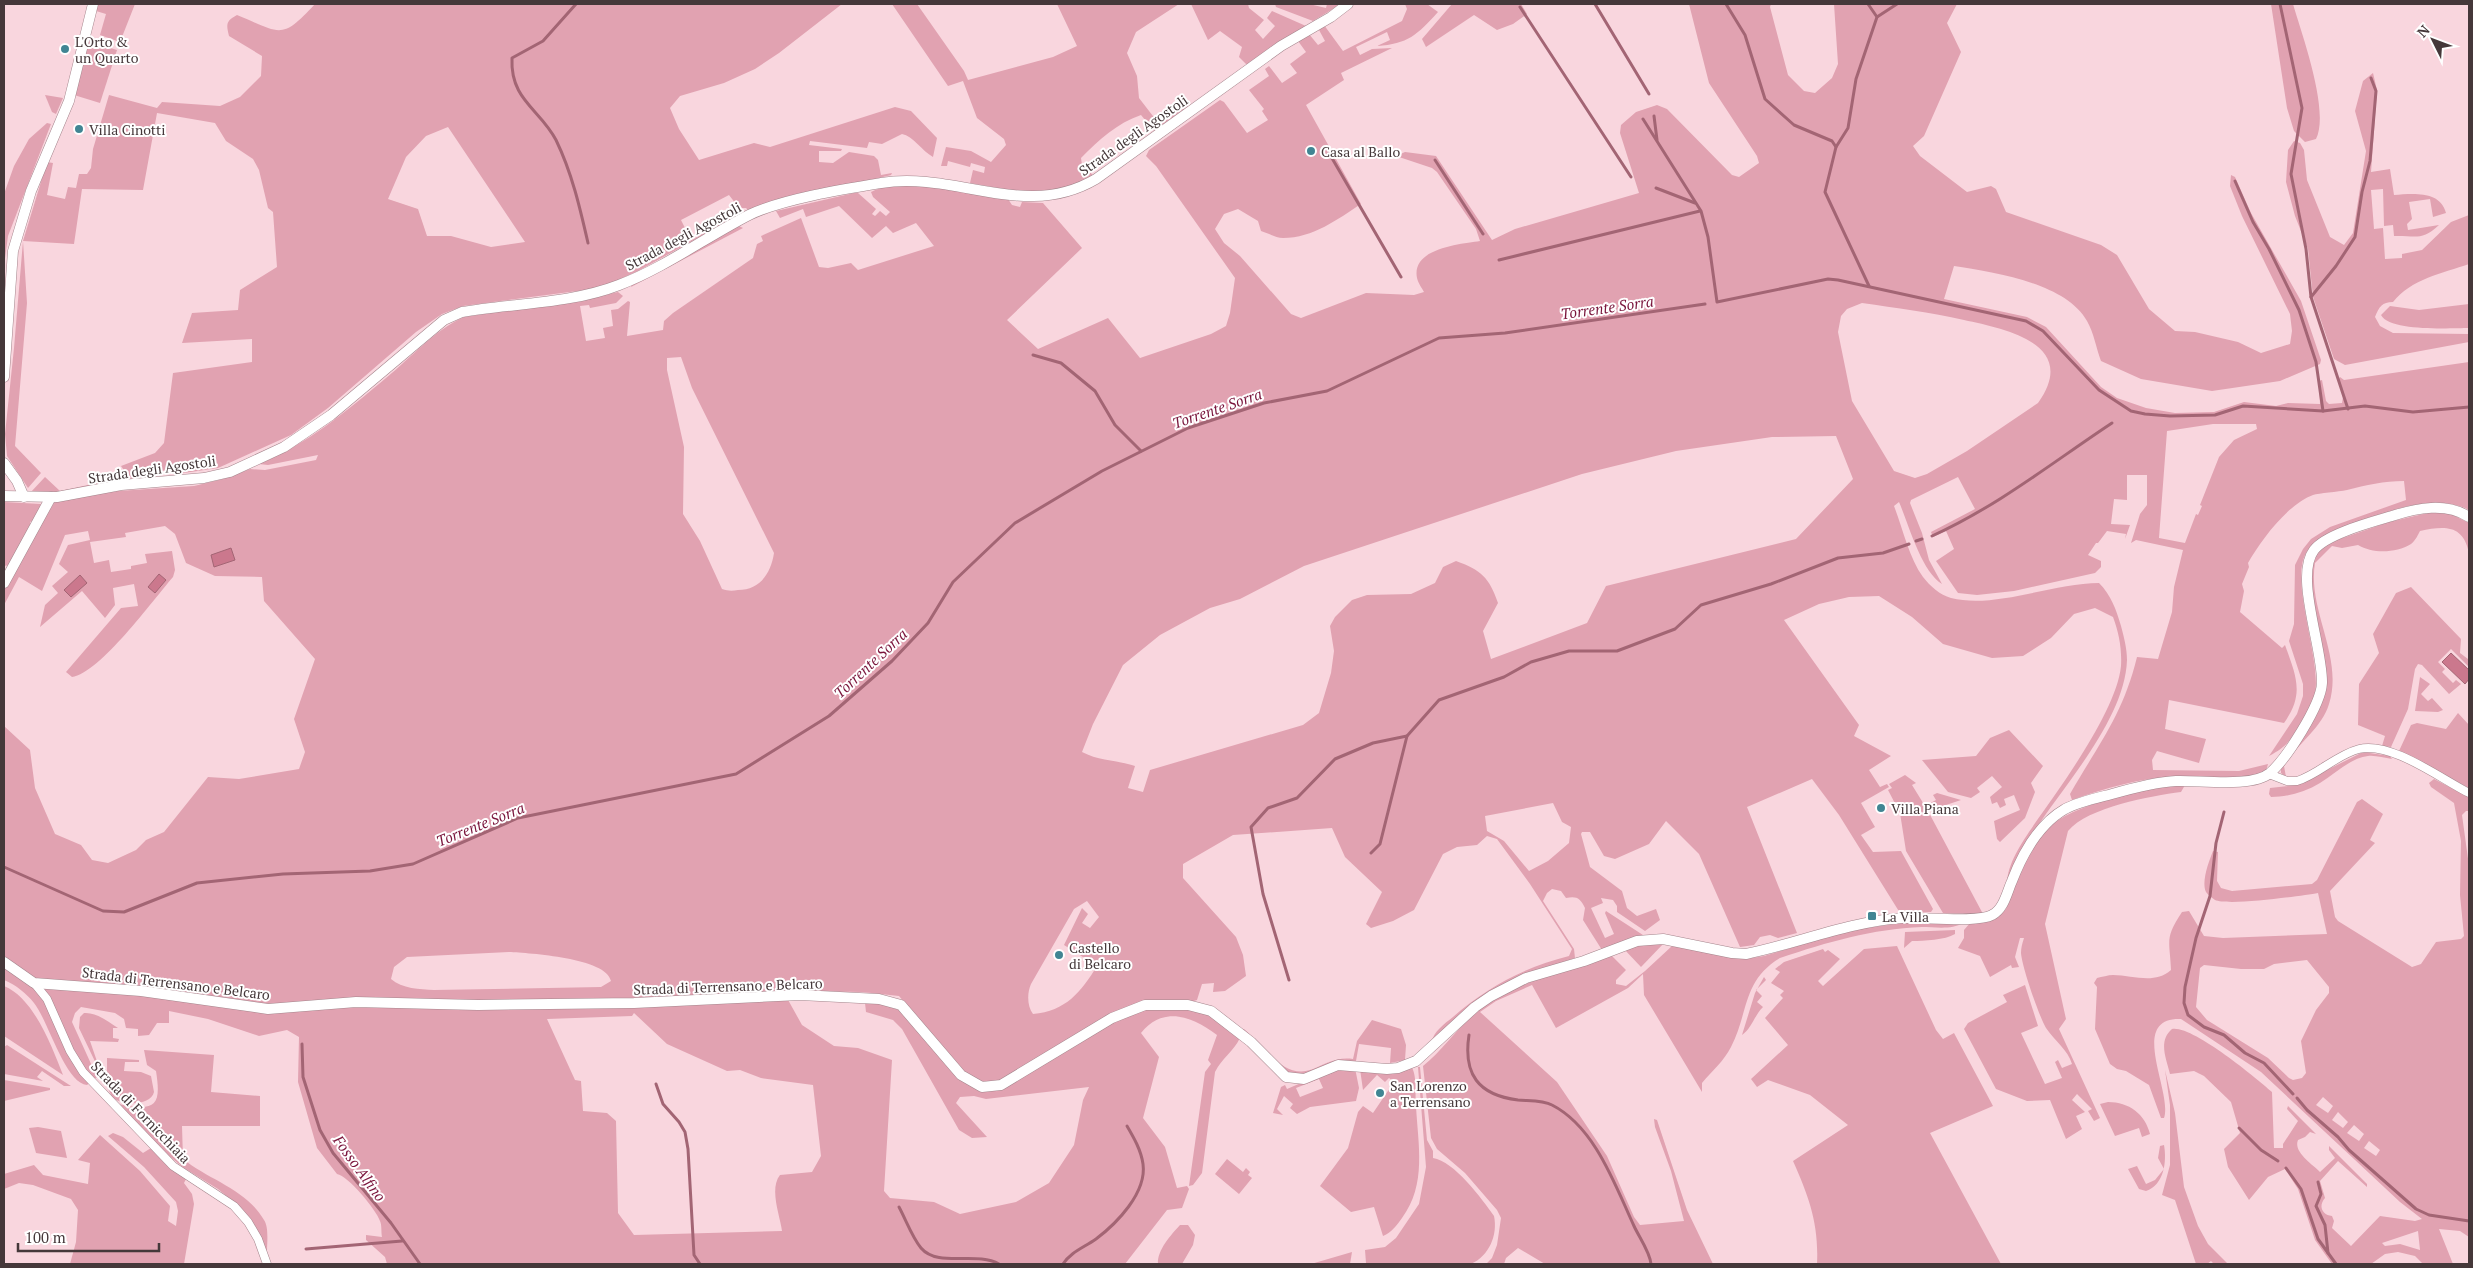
<svg xmlns="http://www.w3.org/2000/svg" width="2473" height="1268" viewBox="0 0 2473 1268" font-family="'PT Serif',serif">
<style>
.green{fill:#e1a2b1;fill-rule:evenodd}
.water{fill:#cb788d;stroke:#a36574}
.lines{fill:none;stroke-linecap:round;stroke-linejoin:round}
.stream{stroke:#a36574;stroke-width:3}
.street-casing{stroke:#a4858c;stroke-width:9}
.secondary-casing{stroke:#a4858c;stroke-width:11}
.street{stroke:#fff;stroke-width:8}
.secondary{stroke:#fff;stroke-width:10}
.poi-dot{fill:#418593;stroke:#fff;stroke-width:2}
.labels{text-anchor:middle;dominant-baseline:central;stroke-width:4;stroke-linejoin:round;paint-order:stroke}
.poi-label{font-size:14px;fill:#45383a;stroke:#fff;text-anchor:start}
.street-label{font-size:14px;fill:#45383a;stroke:#fff}
.water-label{font-size:15px;font-style:italic;fill:#7a153c;stroke:#fff}
</style>
<rect width="100%" height="100%" fill="#f9d6de"/>
<g class="green">
<path d="M98,4h37l-15,38 -20,-7 6,-21 -10,-3z"/>
<path d="M315,4h527l-63,49 -24,16 -31,14 -44,13 -10,12 9,21 20,31 55,-17 16,4 125,-40 16,4 26,27 -4,19c-11,-6 -20,-21 -31,-23l-20,10 -13,-2 -2,6 -57,-7 -1,4 33,4 -1,2h-22v11l14,1 16,-11 25,4 4,4 3,15 11,-2 -1,2 -142,36 -3,-3h-7l-10,-13 -48,25 10,20 17,-9 -1,-2 34,-15 -103,57 -29,13 -24,6 -122,16 -21,8 -26,18 -88,76 -37,27 -73,33 -34,5 -26,-3 -28,9 -9,-13 34,-13 9,-10 9,-70 79,-11v-23l-70,4 10,-30 46,-3 2,-20 37,-23 -4,-55 -5,-4 -9,-38 -6,-11 -27,-18 -11,-18 -58,-10 -14,77 -61,-1 -8,55 -51,-3 4,62 -12,143 26,27 -13,15 -21,-32 -2,-22 9,-86 9,-107 24,-79 6,1 -6,32 18,4 3,-12 8,1 3,-14h8l4,-6 2,-19 16,-54 48,13 5,-6 58,4 20,-9 21,-21 1,-20 -33,-20c-3,-12 -3,-15 8,-21 44,18 44,26 78,-11zM448,127l77,115 -34,5 -40,-11h-24l-9,-27 -30,-10 18,-42 20,-21z"/>
<path d="M892,4h25l47,67 4,9 85,-23 24,-11 -20,-42h122l-43,28 -9,21 10,23 2,22 17,22 25,-16 11,3 -37,25 -14,-17c-24,8 -42,25 -60,43l1,7 12,11c-9,4 -19,10 -28,13 -31,8 -66,-1 -96,-6l3,-13 11,3 1,-6 -14,-4 -1,4 -22,-6 -1,5h-6l5,-19 25,4 20,11 15,-17 -2,-6 -27,-21 -14,-37 -15,5z"/>
<path d="M1191,4h57l1,4 15,12 -9,10 8,9 12,-13 -8,-8 5,-7 34,15 -59,39 -8,-8 3,-10 -22,-16 -12,9z"/>
<path d="M1275,4h34l17,4 1,-4h14l-28,17 -37,-14z"/>
<path d="M1405,4h22l11,8c-21,23 -30,32 -61,34l13,-6 -3,-8 -31,15 4,8 12,-6 20,-1 -51,25 3,7 -38,25 55,99c-23,15 -48,34 -78,34 -7,0 -15,-5 -22,-7l-3,-10 -20,-12 -14,5 -9,15 9,14 16,13 51,58 10,4 65,-25 48,2 10,-3c-2,-4 -6,-9 -7,-14 -6,-30 44,-34 63,-37l-4,-12 -39,-57 -5,-4 -36,-12 9,-4 31,4 56,84 23,-11 124,-36 -19,-60 1,-8 15,-13 21,-7 10,4 65,66 7,2 20,-14 -2,-7 -48,-73 -20,-79h82l-1,3 18,68 16,16 11,2 17,-15 6,-14 -4,-60h123l-10,19 14,29 -37,84 -11,10 7,10 47,36 24,-6 5,3 10,23 95,33 16,10 32,54 26,22 20,1 43,10 23,11 29,-9 2,-13 -2,-17 -48,-98 -12,-30 1,-11 4,2 16,36 50,88 20,59 -1,4 -40,17 -68,10 -71,-12 -40,-18c-5,-13 -7,-28 -14,-40 -21,-38 -94,-49 -133,-55l-10,33 83,18 19,10 55,60 16,11 29,10 29,5 39,-1 30,-10 32,4 12,-3 32,1 -1,-23 3,-1 4,21 3,3 13,-1 1,-6 -5,-17 2,-3 4,3 125,-18v148c-26,-13 -58,-6 -85,3 -25,8 -57,16 -75,36 -23,24 13,109 6,145 -1,11 -9,22 -15,31 -11,17 -13,21 -31,31l28,-42 6,-18v-12l-14,-43 5,-17 1,-59 8,-16 8,-10 19,-12 76,-27 -2,-19c-20,0 -38,4 -57,9 -9,2 -28,3 -34,5 -25,9 -52,45 -65,68l1,4 -7,17 2,7 -4,21 42,36 3,-3c11,31 20,49 -1,78l-115,-23 -4,29 41,10 -7,24 -42,-12 -5,9 1,10 86,1 29,-7 -2,7c-27,11 -62,4 -92,6 -35,1 -68,11 -102,23l-2,-6c28,-49 53,-79 67,-137l21,2 14,-47 2,-25 9,-37 -47,-10 -5,3 9,-29 7,-9v-30h-20v25l-13,-1 -3,25 19,1 -5,14 1,-5 -19,-3 -9,12h-2l-8,12 13,6v6l-6,6 -81,18 -37,4 -19,-2 -22,-32 18,-12 -8,-18 -13,6 -2,-5 44,-23 -17,-32 -47,23 -1,3 12,30 7,27 13,24c-21,-13 -33,-59 -43,-82l-5,4c9,23 15,52 29,71 7,9 17,18 28,21 44,11 102,-15 148,-15 12,12 17,26 22,43 3,11 6,23 6,34 -2,59 -63,125 -94,173 -10,16 -18,34 -26,51 0,-23 20,-49 33,-68 25,-35 77,-108 81,-150 1,-17 -2,-33 -8,-49l-18,-9 -21,6 -23,24 -28,18 -31,2 -49,-14 -31,-27 -33,-21 -30,1 -30,7 -35,16 75,105 -5,11 37,20 -22,14 11,17 7,-3 2,3 -28,16 14,24 -14,8 12,17 28,-1 32,58 -2,3 -31,1 -61,-98 -27,-36 -65,28 50,126 -19,5 -8,-3 -10,2 -6,8 -14,2 -41,-93 -33,-33 -17,23 -34,15 -11,-3 -14,-24h-8l-1,2 9,33 32,24 5,17 10,8 19,-7 4,11 -15,11 -28,-19v-6l-4,-6 -12,-2 2,5 -12,5 14,30 9,-4 -9,-21 1,-2 37,24 -41,15 -19,-30 2,-12c-5,-10 -8,-12 -19,-10l-5,-7 -9,-2 -5,4 -4,8 31,48 1,9 -54,18 -90,67c3,-12 13,-19 22,-26 34,-30 72,-50 116,-61l3,-7 -42,-65 -33,-45 -10,-3 -10,9 -20,2 -14,7 -29,56 -21,11 -22,7 -5,-4 16,-32 -37,-35 -13,-29 -99,7 -50,29v14l53,59 7,18 3,21 -21,15 -12,1 1,-9 -12,1 -5,16 -6,2 -47,-1 -121,68 -25,12h-17l-17,-9 -65,-76 -37,-4 -63,-1 -12,7 15,27 32,21 24,2 34,12 -8,131 6,7 44,4 26,12 56,-12 33,-19 25,-38 9,-45 6,-13 -103,12 -12,-3 -14,1 -4,6 31,34 -15,1 -13,-8 -57,-101 -9,-9 -27,-8 -1,-9h13l21,7 60,67 44,11 27,-15 84,-52 31,-13h43l21,6 31,24c-7,14 -18,20 -25,34l-13,101 -9,12 -4,1 16,-114 6,-8 -3,-4 9,-25c-24,-18 -53,-30 -76,-2l18,24 -16,61 22,29 12,41 10,-2 2,3 -7,19 -15,2 -42,54h-738l-2,-7 -19,-17v-5l16,2c-1,-5 0,-12 -2,-16 -4,-12 -32,-45 -43,-47l-20,-26 -19,-66 1,-45 -12,-7 -28,6 -51,-17 -39,-8v12h-12l-8,12 -11,1v-7l-12,-1 -2,-9 -9,-6 -34,-6 -6,6 -3,9 25,55 -10,8c-22,-2 -39,-65 -53,-82 -8,-10 -18,-18 -30,-23v-254l26,24 5,38 20,46 26,11 11,15 16,3 28,-13 10,-10 18,-8 44,-55 31,2 60,-10 6,-17 -11,-33 21,-60 -51,-58 -2,-24 -47,-1 -29,-13 -11,-29 -10,-8 -40,7 1,4 -36,5 4,21 15,-3 2,12 20,-3v-3l16,-3 -2,-9 27,-3 3,19 -2,7c-20,23 -73,96 -101,100l-6,-5 55,-64 17,-2 -4,-22 -21,4 2,17 -10,13 -23,-27 -42,36 5,-22 13,-12 -6,-7 16,-14 -9,-8 9,-19 22,-5 -2,-9 -23,4 -23,56 -23,-14 -15,28v-18l50,-84 9,-4 55,-8 76,-5 29,-7 27,-10 15,1 51,-10 2,-5 -50,10 -9,-1c47,-19 89,-54 127,-86 26,-21 47,-47 78,-61l118,-17 36,-8 5,4 -7,7 -26,5 -1,-3 -9,1 6,35 19,-3 -2,-10 10,-2 -2,-16 7,-1 10,-8 2,1 -3,34 36,-6 1,-9 9,-8 80,-55 4,-14 6,-3 -2,-5 40,-18 18,49 9,1 23,-5 7,7 76,-24 -18,-23 -23,10 -7,-7 -14,12 -33,-32 -33,11 -3,-8 -23,9 -4,-7 78,-18h4l18,16 -4,5 3,2 5,-5 6,5 4,-4 -17,-15 -2,-5c33,-17 101,2 137,7l4,6 8,2 2,-5 21,1 39,45 -75,72 31,29 70,-31 32,40 71,-24 15,-8 4,-13 5,-35 -79,-112 -10,-10 3,-6 71,-50 4,2 23,31 21,-13 -6,-9 2,-2 -15,-19 20,-14 -4,-7 4,-3 13,17 15,-10 -7,-9 16,-12 -8,-11 11,-7 9,11 7,-4 -6,-11 5,-5 19,26 59,-30 5,-12zM1862,303c34,5 68,9 102,17 42,9 116,24 74,83l-71,48 -40,23 -12,4 -21,-7 -42,-70 -14,-69 3,-16 6,-7zM681,357l11,31 82,165c-3,20 -14,37 -36,37 -6,1 -10,1 -16,-1l-22,-48 -17,-27 1,-67 -17,-77v-12zM2213,424h43l1,5 -23,11 -15,17 -19,48 2,1 -4,9 -2,-1 -11,29 -26,-5 8,-107zM1836,436l17,43 -57,60 -190,47 -19,37 -96,36 -8,-28 15,-28c-9,-26 -17,-33 -42,-42l-13,6 -8,16 -24,11 -44,1 -15,5 -17,17 -5,9 4,25 -3,22 -12,40 -16,12 -153,45 -7,22 -15,-4 7,-22c-18,-6 -36,-5 -53,-14l11,-28 30,-59 37,-30 50,-27 30,-9 64,-33 278,-92 94,-23 96,-14zM1553,803l9,19 9,5 -2,16 -21,18 -19,10 -25,-30 -17,-10 -2,-15zM1087,901l12,16 -9,11 -8,-5 6,-9 -6,-6 -18,37 33,21c-16,26 -31,45 -64,48 -6,-8 -6,-21 -2,-30l43,-75zM509,952c20,1 98,6 102,29l-10,6 -167,3c-14,-1 -32,-1 -43,-11l3,-12 13,-10zM634,1013l33,31 60,27 13,-1 21,8 52,7 8,71 -9,16 -32,3c-11,14 0,40 2,56l-148,4 -16,-22 -2,-92 -9,-8 -24,-2 -2,-30 -6,-1 -28,-61 85,-3z"/>
<path d="M1452,4h69l6,10 -14,10 -16,6 -23,-15 -48,32 -4,-8z"/>
<path d="M2271,4h22c9,31 37,107 23,135l-11,3 -11,-11 -7,-23z"/>
<path d="M88,41l29,9 -17,53 -26,-8z"/>
<path d="M2373,73l4,17 -6,82 19,-3 4,26c18,-1 46,-5 52,18l-13,4 -3,-18 -21,3 3,17 -5,5 1,6 31,-5c-18,17 -25,10 -45,11l-1,-11 -9,1 -1,-37 -12,1 3,39 9,-1 2,31 17,-1v-4l20,-4 29,-28 18,-7v49c-26,9 -58,15 -76,38 -11,0 -14,5 -18,15l5,9 13,7 76,1v8l-124,23 -11,-6 -21,-62 -5,-48 -13,-33 -9,-34 2,-32 6,-9 6,2 4,7 3,30 23,57 14,8 9,-12 13,-82 -11,-40 8,-30z"/>
<path d="M45,95l18,3 -7,16 -4,-2z"/>
<path d="M47,123l4,1 -43,112 -4,30v-72l10,-28 15,-27z"/>
<path d="M739,226l4,2 -112,59 1,-3z"/>
<path d="M2469,304v24c-18,0 -79,4 -88,-13l9,-9 29,4z"/>
<path d="M45,477l15,14 51,-11v2l-55,12 -26,-1z"/>
<path d="M4,502l37,2 -5,15 -6,3 2,6 -22,37 -6,1z"/>
<path d="M2432,512h15l22,11v30c-6,-29 -25,-27 -49,-22 -2,4 -5,10 -9,13 -15,9 -38,10 -53,1l-16,3 -10,-2 -17,17c-8,47 29,94 14,141 -7,24 -33,41 -45,62l2,11 -5,-4v-7l45,-81v-16l-16,-85 1,-22 8,-11 15,-10 55,-19z"/>
<path d="M2411,587l50,52 -1,14 8,6 1,-1v9l-18,-18 -13,13 7,7 -3,3 11,11 3,-3 5,4 -12,10 -27,-29 -4,-1 -3,5 -7,40 -17,38 -9,-1 3,-10 -27,-11 1,-41 20,-31 -6,-19 23,-41z"/>
<path d="M2420,677l10,7 -9,10 7,7 4,-3 11,12 -5,2 -23,-1z"/>
<path d="M2458,713l11,12v63l-70,-37 12,-26 6,-2 29,6z"/>
<path d="M2009,730l34,36 -12,17 4,9 -10,26 -25,24 -3,-3 -3,-18 26,-11 -6,-15 -10,4 2,6 -6,3 -3,-6 -5,2 -2,-7 12,-10 -10,-11 -15,12 3,4 -9,6 -23,-6 -26,-32 54,-4 14,-18z"/>
<path d="M2363,752l27,4 2,3c-8,-1 -17,-4 -24,-3 -18,2 -33,18 -48,27 -15,9 -32,14 -49,14l-2,-3 1,-6 27,-3z"/>
<path d="M1905,775l11,8 -4,2 13,21 11,-6 -3,-5 4,-2 24,7 -33,11 55,103 -40,-1 -37,-62 -6,-38 -12,-23 4,-2 -3,-4z"/>
<path d="M2434,779l35,18v14h-3l-4,4 7,51v371l-9,-6 -21,-2 14,35h-30l-8,-8 -17,-4 -13,2 -14,10h-39l-17,-24 -17,-51 -13,-20 -17,8 -19,23 -21,-33 -4,-18 16,-16 -9,-31 -27,-26 -10,-5 -24,3c-4,-16 -12,-33 2,-45 20,-4 83,48 100,63l2,56h9v-4l15,-23 -11,-12 1,-3 28,28 -6,-2 -5,5 -7,3c-5,12 14,24 22,32l15,-14 -6,-8v-4l38,38v3l-29,-26 -18,20 5,17c-7,8 -3,17 7,18l2,5 -2,7 19,18 29,-30 35,5 7,-2 -22,-17 -139,-130 -80,-53c-54,-2 -8,73 -17,99h-3l-12,-33 -23,-14 -9,-2 -7,-5 -15,-35 2,-42 -3,-4 3,-5c5,-1 11,-3 16,-3 20,0 41,10 58,-5 -1,-29 -7,-31 11,-58l7,-1 15,25 19,2 104,-4 -9,-41c-17,3 -89,13 -103,7 -3,-2 -7,-5 -9,-8 -5,-10 3,-31 7,-41l5,1 -1,29 4,7 11,3 80,-7 5,-4 40,-78 5,-3 21,15 -13,26 5,3 -45,48 5,26 3,4 74,46 9,-3 15,-22 25,-3 3,-3 -4,-41 1,-54 -7,-38 -23,-16 -2,-4zM2307,960l22,27v6l-13,17 -15,31 5,32 -4,5 -9,2 -4,-2 -21,-20 -61,-38 -11,-13 4,-39 4,-3 37,4h23l10,-5zM2323,1097l10,9 -5,7 -12,-8zM2338,1112l10,10 -5,6 -11,-8zM2354,1125l10,9 -5,7 -12,-8zM2369,1141l11,9 -4,6 -12,-8zM2418,1231l2,19 -20,-6 -15,2 -3,-3z"/>
<path d="M2185,785l-4,7c-30,4 -93,15 -113,39l-23,93 21,95 -7,10 41,89 -6,3 -6,-10 4,-2 -15,-15 -5,6 13,12 -9,4 6,13 -16,10 -16,-39 -23,1 -31,-12 -32,-60 4,-6 39,-21 -4,-7 22,-10 13,41 -17,7 24,51 17,-6 -7,-16 3,-2 4,8 10,-4c-4,-14 -17,-23 -26,-36 -7,-12 -24,-61 -25,-75 0,-5 1,-9 3,-15h-4l-5,19 4,10 -7,1 -1,-3 -21,12 -10,-21 -22,-8 6,-10v-8l6,-7c15,-1 26,-2 36,-14 11,-30 22,-61 45,-83 22,-22 104,-40 134,-41z"/>
<path d="M1903,923h60c-11,7 -28,4 -41,4 -50,2 -94,15 -142,31 -38,23 -31,54 -49,89 -7,14 -19,24 -29,36v9l-58,-97 -1,-21 -15,14 -72,40 -24,-43 -36,16 -16,11 77,70 50,74 27,61 6,8 44,-4 -13,-50 -16,-44 -1,-8 3,1 30,90 26,54h-168l-27,-16 -12,10 -2,6h-18l6,-6 5,-13 4,-27 -4,-8 -32,-37 -28,-24 -6,-11 -8,-72c20,-16 34,-38 54,-54 37,-30 90,-42 134,-57l15,15 -10,10v4l10,2 19,-15 27,-25 74,13 18,-3 87,-26z"/>
<path d="M1955,930v4c-10,6 -31,7 -43,7l-8,7 1,-16z"/>
<path d="M1665,942l-24,25 -18,-19z"/>
<path d="M1897,946l39,84 7,9 11,-6 39,73 -63,27 71,131h-184c2,-40 -8,-67 -24,-103l55,-36 -38,-30 -42,-15 -11,7 -6,-8 37,-34 -23,-27 18,-20 -3,-3 4,-4 -13,-8 9,-11 -5,-3 9,-7 39,-13 2,3 3,-2 12,9 -22,22 5,5 41,-37z"/>
<path d="M1764,977l2,3 -10,10 6,6 -5,6 6,5c-9,9 -11,21 -21,28l13,-42z"/>
<path d="M4,986c30,12 48,61 59,89l-59,-39z"/>
<path d="M84,1013c13,-1 24,9 34,15h-5v10l6,1 -1,3 -28,-1 11,32h6v-15l32,2v2h-14l-1,9 17,1 10,4 3,16c-3,14 -33,14 -42,5l-33,-69 1,-11z"/>
<path d="M1372,1020l29,9 5,16 -1,15 -15,3 1,-15 -32,-4 -3,17 -51,14h-16l-49,-46h4c20,16 39,52 69,40 15,-6 23,-12 40,-10l4,-18z"/>
<path d="M7,1045l64,41h-7l-22,-15 -5,6 6,4 -39,-7v-27z"/>
<path d="M144,1050l70,5 -3,37 49,4v30h-78l1,33c26,21 63,30 81,61 5,7 3,23 3,31l-24,-41 -25,-21 -34,-21 -20,-16 -46,-48c36,7 44,4 38,-33l-9,-6z"/>
<path d="M1418,1067h2l7,73 6,11v7c21,3 49,41 61,58 4,19 -5,40 -23,48h-109l4,-1 -1,-13 20,-3 11,-9 23,-34 7,-37z"/>
<path d="M1355,1068l4,20 -3,13 -46,6 -13,7 -7,-6 3,-4 -9,-8 -7,13 6,6 -10,-2 8,-26 4,-2 2,4 44,-19zM1319,1079l4,9 -23,9 -4,-9z"/>
<path d="M1412,1068c5,8 3,27 4,38 2,39 11,78 -14,112 -6,8 -10,14 -19,18l-9,-29 -23,5 -31,-26 28,-38 10,-36 5,-6 10,7 21,-31 -5,-4 -4,4 -8,-7 -14,15 -3,-21 43,1z"/>
<path d="M2165,1070l10,43 9,74 14,39 10,18 20,20h-14l-3,-3 -4,3h-11l-21,-64 -13,-5 8,-30v-60z"/>
<path d="M4,1080l46,8v2l-46,11z"/>
<path d="M2108,1102c21,0 37,12 42,32l-8,3 -3,-9 -24,8 -15,-32z"/>
<path d="M38,1127l23,4 6,27 -31,-5 -7,-25z"/>
<path d="M113,1133l10,4 20,16 8,-5 35,31 -2,4 8,11 2,10 -10,60h-114l6,-22 2,-32 -7,-11 -38,-14 -14,-2 -15,6v-15l30,-9 9,10 45,9 2,-21 -12,-3 22,-25 40,36 30,35 -2,15 8,5 2,-15 -2,-9 -32,-35 -36,-31z"/>
<path d="M2164,1145c3,17 0,40 -18,46l-7,-2 -11,-20 9,-3 9,18 9,-4 9,-11 -6,-11 2,-12z"/>
<path d="M1227,1159l16,13 3,-4 4,4 -2,3 4,3 -13,16 -24,-20z"/>
<path d="M1180,1225h8l7,10 -2,10 -11,19h-24c-1,-14 13,-29 22,-39z"/>
<path d="M1352,1252l-2,12h-39z"/>
</g>
<g class="water">
<path d="M231,548l4,12 -21,7 -3,-12z"/>
<path d="M159,574l7,6 -11,13 -7,-6z"/>
<path d="M80,575l7,8 -16,14 -7,-7z"/>
<path d="M2451,653l18,17v9l-4,5 -23,-22z"/>
</g>
<g class="lines">
<g class="stream">
<path d="M576,4l-33,37 -31,17c-2,42 28,51 44,82 16,33 24,68 32,103"/>
<path d="M1595,4l54,90"/>
<path d="M1726,4l19,31 20,64 29,26 38,16 4,6 -11,45 44,94"/>
<path d="M2280,4l22,104 -11,66 15,75 5,48 37,112"/>
<path d="M1520,7l111,170"/>
<path d="M1877,17l20,-13"/>
<path d="M1654,116l3,24"/>
<path d="M1643,119l58,92 7,26 9,65 111,-23 10,1 188,41 17,10 56,59 32,21 14,3 25,2 45,-1 28,-9 80,5 42,-5 48,6 56,-5"/>
<path d="M1836,147l12,-19 8,-49 21,-62 -9,-13"/>
<path d="M1329,153l72,124"/>
<path d="M1435,160l48,74"/>
<path d="M2235,181l18,41 16,27 30,61 17,52 7,49"/>
<path d="M1656,188l39,15"/>
<path d="M1499,260l201,-49"/>
<path d="M2311,297l25,-31 19,-29 7,-45 8,-31 6,-70 -5,-13"/>
<path d="M1033,355l28,8 34,28 20,34 26,26"/>
<path d="M1932,536c66,-30 121,-74 180,-113"/>
<path d="M1916,541l6,-2"/>
<path d="M2224,812l-8,31 -6,53 -14,42 -11,49 -1,16 4,12 16,12 20,8 21,18 19,10 29,31"/>
<path d="M1371,853l9,-9 27,-108 32,-36 65,-23 27,-15 38,-11h48l58,-22 26,-24 70,-21 67,-26 45,-5 26,-9"/>
<path d="M4,867l99,44 21,1 73,-29 86,-9 87,-3 43,-7 105,-46 218,-44 93,-58 63,-55 36,-38 25,-41 62,-59 87,-52 86,-43 76,-25 63,-12 112,-53 66,-5 200,-29"/>
<path d="M1289,980l-26,-86 -12,-67 17,-19 29,-10 38,-39 38,-16 34,-7"/>
<path d="M1469,1035c-6,39 9,60 49,65 10,1 25,0 34,5 43,22 63,80 82,121 5,11 16,26 17,38"/>
<path d="M302,1044l1,33 17,53 13,23 58,70 29,41"/>
<path d="M656,1084l7,20 16,18 6,10 3,17 6,106 6,9"/>
<path d="M2297,1098l10,12 31,27 11,13 67,59 13,6 40,6"/>
<path d="M2239,1128l22,22 17,11"/>
<path d="M2286,1168l15,21 17,50 18,25"/>
<path d="M2318,1182l3,12 -5,12 9,19 3,28"/>
<path d="M899,1207c7,13 13,30 22,41 17,20 55,3 78,16"/>
<path d="M306,1249l96,-8"/>
<path d="M1063,1264c8,-12 20,-16 33,-25 20,-15 51,-46 47,-75 -2,-14 -9,-26 -16,-38"/>
</g>
<g class="street-casing">
<g id="street">
<path d="M2269,774l18,7h10c22,-7 39,-26 62,-32 32,-8 82,30 110,44"/>
<path d="M34,983l13,16 23,52 13,21 90,94 61,40 14,16 10,17 9,25"/>
</g>
</g>
<g class="secondary-casing">
<g id="secondary">
<path d="M4,377l9,-126 18,-60 38,-90 24,-97"/>
<path d="M4,463l13,18 7,16"/>
<path d="M4,496l53,1 64,-12 83,-7 26,-6 54,-25 47,-32 113,-95 18,-8c52,-9 108,-8 157,-27 45,-17 87,-48 130,-70 33,-16 95,-26 132,-32 76,-12 144,38 215,-4l185,-133 50,-29 17,-13"/>
<path d="M4,583l47,-86"/>
<path d="M4,962l30,21 107,8 127,18 88,-7 122,3 156,-2 166,-8 79,4 22,6 60,70 21,12 19,-2 111,-67 33,-13h43l23,6 40,31 35,35 18,2 34,-14 49,4 11,-1 18,-7 59,-54 16,-11 35,-18 58,-17 53,-20 26,-2 69,14 14,1c53,-11 102,-32 156,-36 21,-1 76,5 90,-3 12,-6 15,-23 20,-34 10,-26 27,-57 53,-72 13,-7 32,-11 47,-15 21,-6 43,-12 64,-13 24,-1 76,7 94,-8 17,-15 51,-68 52,-90 1,-35 -28,-107 -8,-133 12,-16 58,-28 78,-34 25,-8 54,-14 77,1"/>
</g>
</g>
<use href="#street" class="street"/>
<use href="#secondary" class="secondary"/>
</g>
<g class="poi-dot">
<circle cx="65" cy="49" r="5"/>
<circle cx="79" cy="129" r="5"/>
<circle cx="1311" cy="151" r="5"/>
<circle cx="1881" cy="808" r="5"/>
<rect x="1867" y="911" width="10" height="10" rx="2.5"/>
<circle cx="1059" cy="955" r="5"/>
<circle cx="1380" cy="1093" r="5"/>
</g>
<g class="labels">
<g class="poi-label">
<text x="75" y="41">L'Orto &amp;<tspan x="75" dy="16">un Quarto</tspan></text>
<text x="89" y="129">Villa Cinotti</text>
<text x="1321" y="151">Casa al Ballo</text>
<text x="1891" y="808">Villa Piana</text>
<text x="1882" y="916">La Villa</text>
<text x="1069" y="947">Castello<tspan x="1069" dy="16">di Belcaro</tspan></text>
<text x="1390" y="1085">San Lorenzo<tspan x="1390" dy="16">a Terrensano</tspan></text>
</g>
<g class="street-label">
<text transform="translate(1133 135) rotate(-35)">Strada degli Agostoli</text>
<text transform="translate(683 236) rotate(-28)">Strada degli Agostoli</text>
<text transform="translate(152 469) rotate(-8)">Strada degli Agostoli</text>
<text transform="translate(176 983) rotate(7)">Strada di Terrensano e Belcaro</text>
<text transform="translate(728 986) rotate(-2)">Strada di Terrensano e Belcaro</text>
<text transform="translate(141 1112) rotate(46)">Strada di Fornicchiaia</text>
</g>
<g class="water-label">
<text transform="translate(1607 307) rotate(-8)">Torrente Sorra</text>
<text transform="translate(1217 408) rotate(-19)">Torrente Sorra</text>
<text transform="translate(870 663) rotate(-43)">Torrente Sorra</text>
<text transform="translate(480 824) rotate(-22)">Torrente Sorra</text>
<text transform="translate(360 1168) rotate(54)">Fosso Alfino</text>
</g>
</g>
<rect width="2473" height="1268" fill="none" stroke="#45383a" stroke-width="10"/>
<g transform="translate(2433 40) rotate(312)" stroke="#ffffff" stroke-width="4" paint-order="stroke">
<path d="M0-4L9 19L0 12L-9 19Z" fill="#45383a"/>
<text y="-8" font-size="14" font-weight="bold" text-anchor="middle" fill="#45383a">N</text>
</g>
<path d="M18 1243v8h141v-8" fill="none" stroke="#45383a" stroke-width="2.5"/>
<text x="25" y="1243" font-size="15" fill="#45383a" stroke="#ffffff" stroke-width="4" paint-order="stroke">100 m</text>
</svg>
